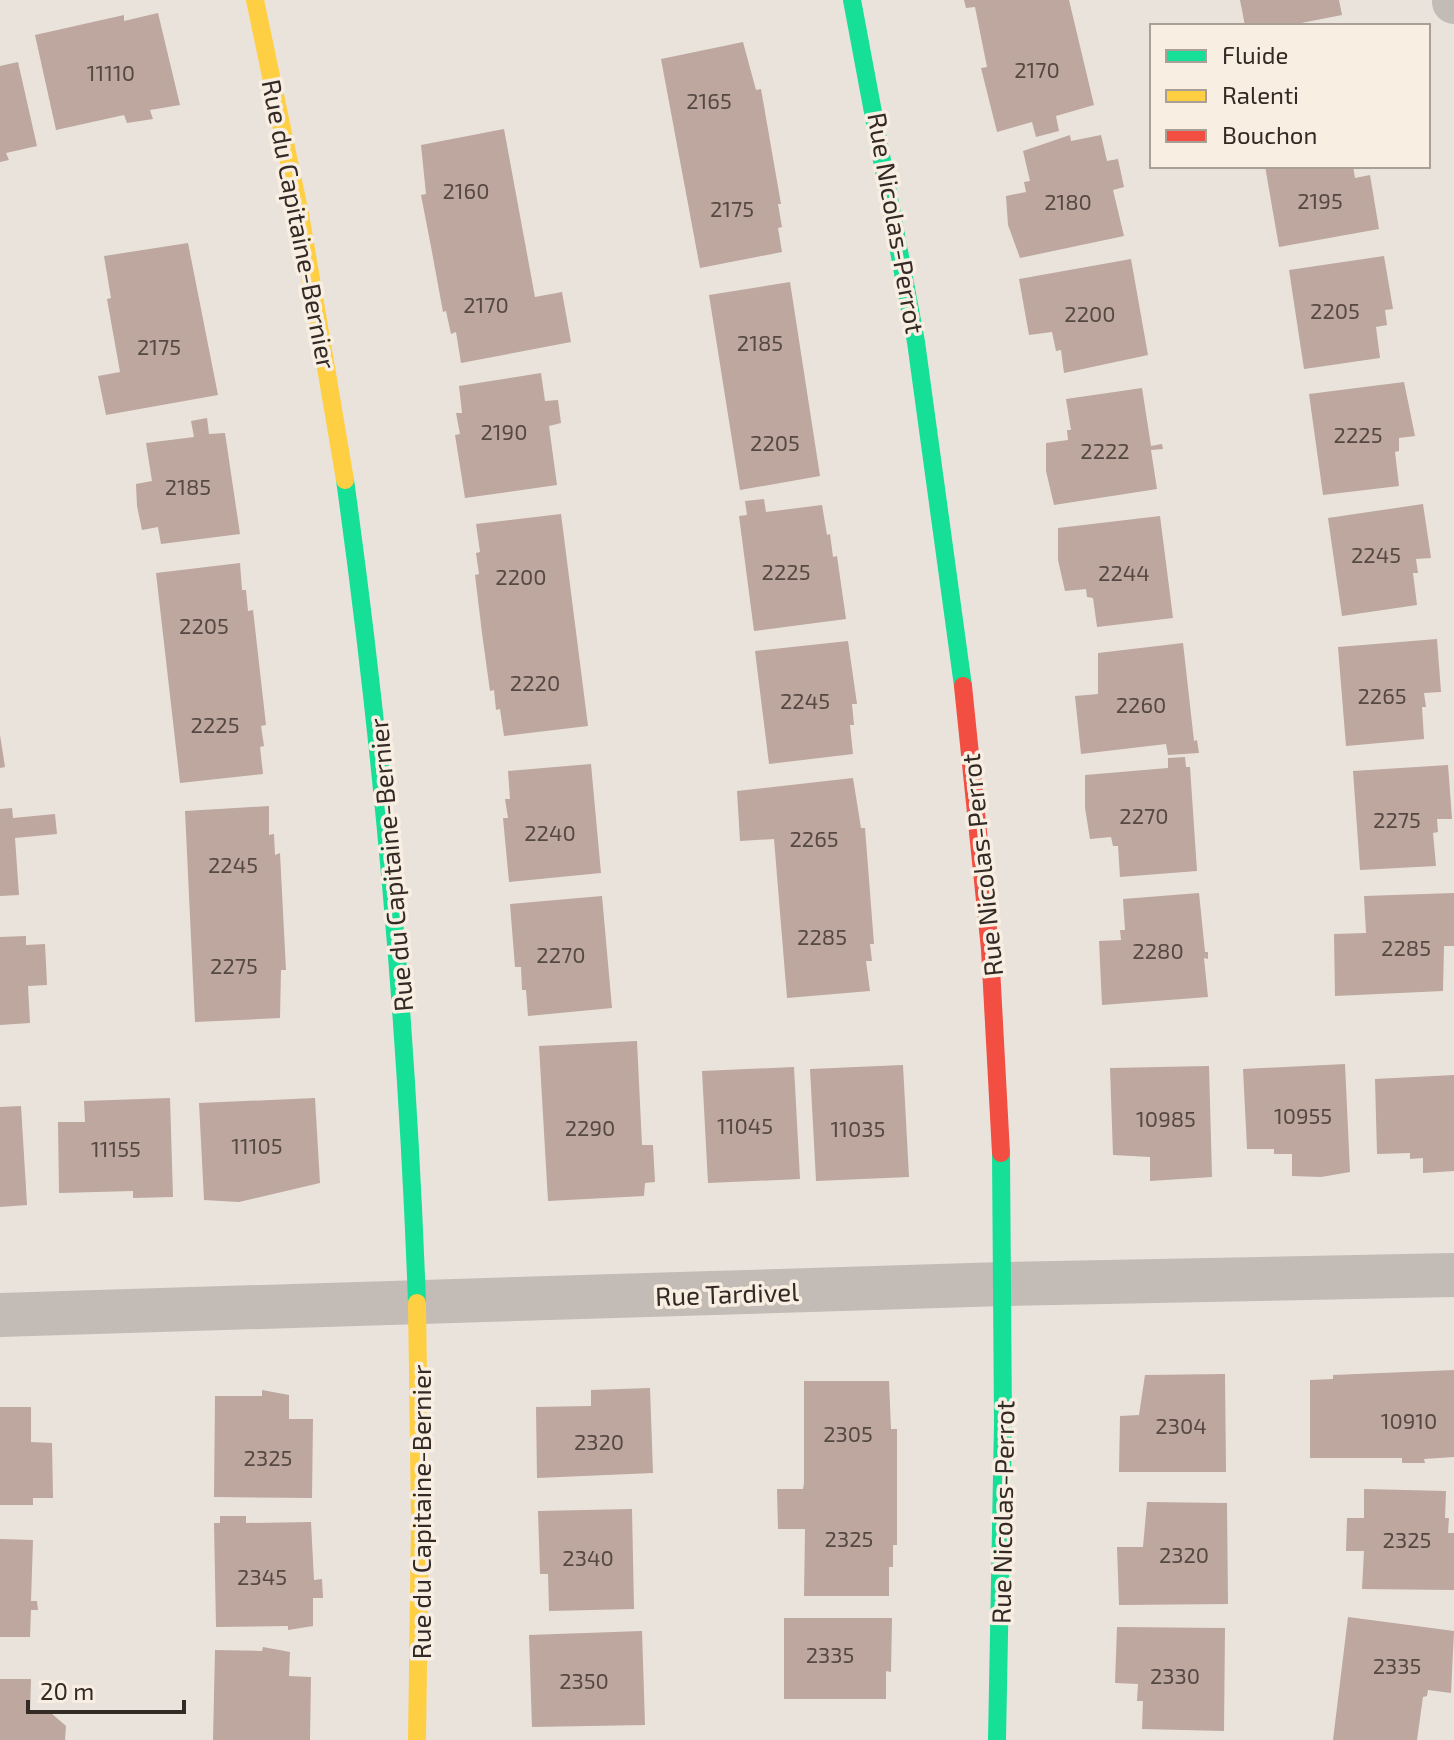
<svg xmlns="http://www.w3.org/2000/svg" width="1454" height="1740" viewBox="0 0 1454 1740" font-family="'Exo 2',sans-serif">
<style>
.building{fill:#bda79e}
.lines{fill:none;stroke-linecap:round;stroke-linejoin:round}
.street{stroke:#c2bbb6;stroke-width:44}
.fast{stroke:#16e098;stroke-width:18}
.slow{stroke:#ffcf43;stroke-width:18}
.jam{stroke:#f24e42;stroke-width:18}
.labels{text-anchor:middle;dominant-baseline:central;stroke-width:7;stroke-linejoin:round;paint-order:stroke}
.number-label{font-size:22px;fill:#564843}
.street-label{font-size:26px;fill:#332925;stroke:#f8eee2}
</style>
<rect width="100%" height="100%" fill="#eae3dc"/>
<g class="building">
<path d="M964,0h105l25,105 -38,11 3,15 -23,6 -4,-15 -35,10 -16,-64 6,-1 -12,-60 -9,1z"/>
<path d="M1240,0h99l3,15 -56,11h-41z"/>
<path d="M158,13l22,92 -30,5 3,9 -26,4 -3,-8 -68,15 -21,-95 89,-20v6z"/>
<path d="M743,42l13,48 5,-1 20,115h-3l4,23 -4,1 4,24 -82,16 -39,-209z"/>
<path d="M18,62l19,84 -31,7 3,7 -9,2v-96z"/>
<path d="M504,129l31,168 27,-5 9,50 -110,21 -5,-31 -5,2 -5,-23 -3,1 -11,-60 -11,-57 5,-1 -5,-49z"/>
<path d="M1070,135l1,6 30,-6 6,26 11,-2 6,28 -11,3 11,46 -104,22 -12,-33 -2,-29 20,-4 -2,-10 6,-1 -7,-30z"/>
<path d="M1265,166h88l2,12 15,-3 9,54 -100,18z"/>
<path d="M188,243l30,152 -112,20 -8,-39 22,-4 -13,-73 4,-1 -7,-42z"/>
<path d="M1384,256l9,53 -8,1 2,15 -11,2 4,31 -76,11 -15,-99z"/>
<path d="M1131,259l17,96 -84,18 -3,-23 -5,1 -4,-19 -23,3 -10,-56z"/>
<path d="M790,282l30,194 -80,14 -31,-195z"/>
<path d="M541,373l4,28 13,-1 3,23 -12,3 8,59 -92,13 -10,-63 5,-1 -4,-21h6l-3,-27z"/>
<path d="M1404,382l11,54 -16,2v13l-4,1 4,34 -76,9 -14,-101z"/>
<path d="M1142,388l9,58 11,-2 1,5 -12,1 6,39 -103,16 -8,-34v-28l22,-3 -1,-10h4l-5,-31z"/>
<path d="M207,418l2,16 16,-1 15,101 -79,10 -3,-17 -16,3 -5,-24 -1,-22 16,-3 -6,-38 48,-6 -3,-16z"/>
<path d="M764,499l2,13 56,-7 5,30 3,-1 3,23 4,-1 9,63 -92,12 -15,-115 8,-1 -2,-14z"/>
<path d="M1423,504l8,54 -15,1 2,14h-5l4,32 -75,11 -14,-98z"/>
<path d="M561,514l27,212 -84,10 -4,-27 -4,1 -2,-20 -4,1 -8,-58 -7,-58 4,-1 -3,-21 4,-1 -4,-28z"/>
<path d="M1160,516l13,102 -76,9 -4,-29 -6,-1 -1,-8 -21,2 -7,-31v-32z"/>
<path d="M240,563l2,27h4l2,21 5,-1 13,115 -5,1 3,20 -4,1 3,27 -83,9 -24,-210z"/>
<path d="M1437,639l4,53 -17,1 2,14h-4l2,32 -78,7 -8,-99z"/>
<path d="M848,641l9,63h-5l2,21h-4l3,29 -84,10 -14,-113z"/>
<path d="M1183,643l11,98 3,-1 2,13 -31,2 -2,-11 -85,10 -6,-58 23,-2v-41z"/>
<path d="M0,735l5,32 -5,1z"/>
<path d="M1185,757l1,10h4l7,104 -77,6 -2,-31h-5l-2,-9 -21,2 -5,-31v-33l83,-7v-10z"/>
<path d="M591,764l10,109 -92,9 -6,-64h5l-3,-19h5l-2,-28z"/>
<path d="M1448,765l4,54h-15l1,13 -5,1 3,33 -76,4 -7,-99z"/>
<path d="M853,778l8,50h4l9,116h-4l2,17h-6l4,30 -83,7 -13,-159 -34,2 -3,-50z"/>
<path d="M269,806v29l5,-1 1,21 5,-2 3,59 3,58h-5l-1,48 -85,4 -10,-211z"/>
<path d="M12,808l1,10 42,-4 2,20 -42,4 4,57 -19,1v-87z"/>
<path d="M1199,893l6,59h3v7l-4,-1 4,39 -106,8 -3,-64 22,-1 -1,-10h5l-2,-31z"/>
<path d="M1454,893v53h-10l-1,45 -108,5 -1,-62 32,-1 -2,-37z"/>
<path d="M602,896l10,112 -84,8 -2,-26h-4l-1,-23h-6l-5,-63z"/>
<path d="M26,936v9l19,-1 2,41 -19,1 2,37 -30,2v-88z"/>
<path d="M637,1041l5,104h11l2,37 -10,1 -1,13 -96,5 -9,-155z"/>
<path d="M1345,1064l5,108 -29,5 -29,-1v-22h-18v-5h-27l-4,-80z"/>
<path d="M903,1065l6,112 -93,4 -6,-112z"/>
<path d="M1209,1066l3,111 -62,4v-24l-37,-2 -3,-87z"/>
<path d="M794,1067l6,112 -92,4 -6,-112z"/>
<path d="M1454,1075v96l-31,2v-15l-13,1v-6l-33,1 -2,-75z"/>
<path d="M170,1098l3,99 -40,1v-7l-74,2 -1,-71h27l-1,-21z"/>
<path d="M315,1098l5,85 -81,19 -35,-2 -5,-97z"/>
<path d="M21,1106l6,99 -27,2v-100z"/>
<path d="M1454,1370v87l-30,2 1,4h-23v-5h-92v-78l23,-1v-4z"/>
<path d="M1225,1374l1,98h-107l1,-56 19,-1 6,-40z"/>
<path d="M804,1381h85l2,48h6v116h-4v22h-4v29h-85l1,-67h-27l-1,-40h26l1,-6z"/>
<path d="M650,1388l3,85 -116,5 -1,-71 55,-1v-16z"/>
<path d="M262,1390l27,5v24h24l-1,79 -98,-1 1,-101h47z"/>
<path d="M0,1407h31v35l21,1 1,55h-20v7h-33z"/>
<path d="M1364,1489l82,2 -1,27h4l-1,15h6v57l-92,-1 2,-38h-18l1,-33h17z"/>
<path d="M1147,1502l80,1 1,101 -109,1 -2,-58h26z"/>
<path d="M632,1509l2,100 -85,2 -1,-37h-8l-2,-63z"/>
<path d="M220,1516h26v7l65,-1 3,58 8,-1 1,19h-10v28l-25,4v-4l-72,1 -2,-104h6z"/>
<path d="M0,1539l33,1 -2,61h6l1,9h-7l-1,27h-30z"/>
<path d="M1348,1617l106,14 -3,62 -23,-3 -1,6 -4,1 -6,43h-84z"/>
<path d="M784,1618h108l-1,54 -5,-1v28h-102z"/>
<path d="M1117,1627l108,1 -1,103 -82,-2 1,-28h-6l1,-17 -23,-1z"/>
<path d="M642,1631l3,94 -113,2 -3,-92z"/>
<path d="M263,1647l27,5 -1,24 22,1 -1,63h-97l2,-90 47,1z"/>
<path d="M0,1679h31l-1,33 21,1 15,13 -1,14h-65z"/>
</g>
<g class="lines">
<g class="street">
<path d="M1454,0v2"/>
<path d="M0,1315l1003,-31 451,-9"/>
</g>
<g class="fast">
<path d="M852,0l64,342 47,344"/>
<path d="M345,480c38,273 62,547 72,823"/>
<path d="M997,1740l6,-316 -2,-271"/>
</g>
<g class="slow">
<path d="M255,0l45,214 45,266"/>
<path d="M417,1740l3,-219 -3,-218"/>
</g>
<path class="jam" d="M963,686l27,263 11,204"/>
</g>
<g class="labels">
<g class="number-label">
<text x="1037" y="69">2170</text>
<text x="111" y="72">11110</text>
<text x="709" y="100">2165</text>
<text x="466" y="190">2160</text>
<text x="1320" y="200">2195</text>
<text x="1068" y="201">2180</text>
<text x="732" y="208">2175</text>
<text x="486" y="304">2170</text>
<text x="1335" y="310">2205</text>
<text x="1090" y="313">2200</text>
<text x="760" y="342">2185</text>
<text x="159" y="346">2175</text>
<text x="504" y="431">2190</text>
<text x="1358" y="434">2225</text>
<text x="775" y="442">2205</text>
<text x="1105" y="450">2222</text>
<text x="188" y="486">2185</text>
<text x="1376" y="554">2245</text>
<text x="786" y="571">2225</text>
<text x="1124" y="572">2244</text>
<text x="521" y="576">2200</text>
<text x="204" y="625">2205</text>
<text x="535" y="682">2220</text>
<text x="1382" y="695">2265</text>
<text x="805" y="700">2245</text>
<text x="1141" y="704">2260</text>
<text x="215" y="724">2225</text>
<text x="1144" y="815">2270</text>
<text x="1397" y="819">2275</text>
<text x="550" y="832">2240</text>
<text x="814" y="838">2265</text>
<text x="233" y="864">2245</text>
<text x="822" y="936">2285</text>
<text x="1406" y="947">2285</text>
<text x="1158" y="950">2280</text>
<text x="561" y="954">2270</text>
<text x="234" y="965">2275</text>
<text x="1303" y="1115">10955</text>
<text x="1166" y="1118">10985</text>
<text x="745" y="1125">11045</text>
<text x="590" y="1127">2290</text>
<text x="858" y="1128">11035</text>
<text x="257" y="1145">11105</text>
<text x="116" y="1148">11155</text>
<text x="1409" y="1420">10910</text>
<text x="1181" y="1425">2304</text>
<text x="848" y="1433">2305</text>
<text x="599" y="1441">2320</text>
<text x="268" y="1457">2325</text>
<text x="849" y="1538">2325</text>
<text x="1407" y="1539">2325</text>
<text x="1184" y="1554">2320</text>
<text x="588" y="1557">2340</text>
<text x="262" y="1576">2345</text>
<text x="830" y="1654">2335</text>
<text x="1397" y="1665">2335</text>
<text x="1175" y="1675">2330</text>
<text x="584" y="1680">2350</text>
</g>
<g class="street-label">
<text transform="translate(897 223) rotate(80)">Rue Nicolas-Perrot</text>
<text transform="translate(300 224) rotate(79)">Rue du Capitaine-Bernier</text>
<text transform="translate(390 865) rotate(-95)">Rue du Capitaine-Bernier</text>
<text transform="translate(981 865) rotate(-96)">Rue Nicolas-Perrot</text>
<text transform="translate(727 1293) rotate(-2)">Rue Tardivel</text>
<text transform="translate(420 1512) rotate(-90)">Rue du Capitaine-Bernier</text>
<text transform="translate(1002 1512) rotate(-89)">Rue Nicolas-Perrot</text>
</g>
</g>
<rect x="1150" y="24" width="280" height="144" fill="#f8eee2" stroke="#a99f96" stroke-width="2"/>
<rect x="1166" y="50" width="40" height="12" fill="#16e098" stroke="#a99f96" stroke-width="2"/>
<text x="1222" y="64" font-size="24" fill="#332925">Fluide</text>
<rect x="1166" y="90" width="40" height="12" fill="#ffcf43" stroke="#a99f96" stroke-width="2"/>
<text x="1222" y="104" font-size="24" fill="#332925">Ralenti</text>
<rect x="1166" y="130" width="40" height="12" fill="#f24e42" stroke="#a99f96" stroke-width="2"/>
<text x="1222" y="144" font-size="24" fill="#332925">Bouchon</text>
<path d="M28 1700v12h156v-12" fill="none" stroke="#332925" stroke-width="4"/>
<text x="40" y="1700" font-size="24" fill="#332925" stroke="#f8eee2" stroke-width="6" paint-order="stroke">20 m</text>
</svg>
